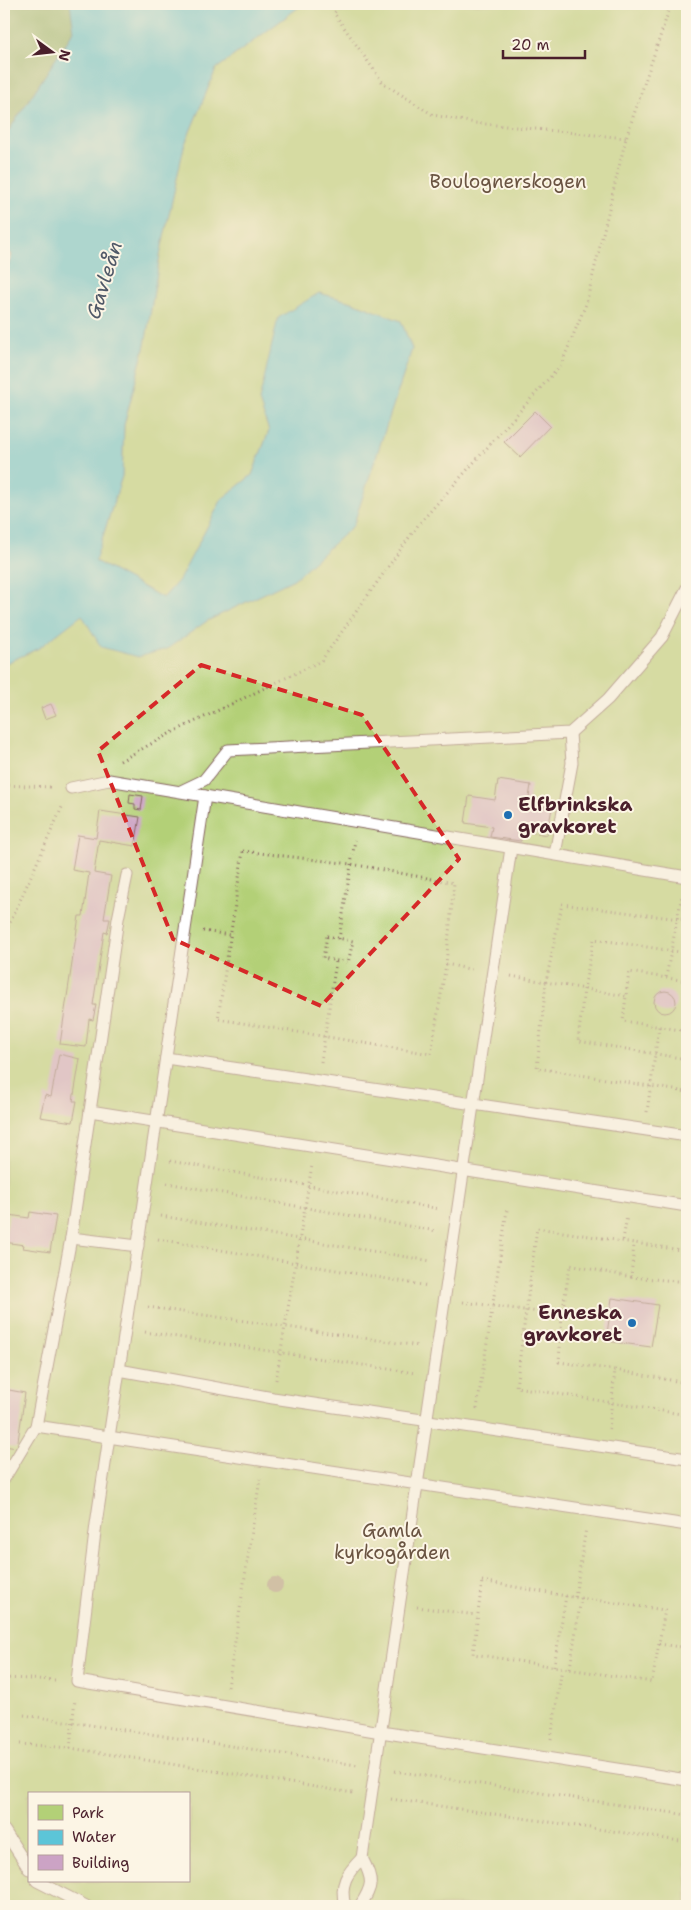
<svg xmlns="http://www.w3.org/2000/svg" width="691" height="1910" viewBox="0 0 691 1910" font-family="'Shantell Sans',sans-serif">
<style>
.green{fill:#b3d077;stroke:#7e7851;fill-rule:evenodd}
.forest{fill:#8eb268;stroke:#6c684a}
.water{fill:#5cc5d8;stroke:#537282}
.building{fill:#cca3c5}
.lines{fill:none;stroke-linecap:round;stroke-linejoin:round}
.lane-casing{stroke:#856461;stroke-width:13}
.path{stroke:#856461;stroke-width:3;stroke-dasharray:1 4;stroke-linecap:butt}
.lane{stroke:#fff;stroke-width:11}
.tree{fill:#a8947d}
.marked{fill:none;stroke:#d62828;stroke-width:4;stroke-dasharray:10 6;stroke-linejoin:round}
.poi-dot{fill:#1f6fb2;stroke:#fcf5e5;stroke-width:2}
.labels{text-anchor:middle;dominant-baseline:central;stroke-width:4;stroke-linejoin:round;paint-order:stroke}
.park-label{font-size:19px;fill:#6a5442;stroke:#fcf5e5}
.poi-label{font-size:19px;font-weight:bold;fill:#4a1f2b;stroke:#fcf5e5;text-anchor:start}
.water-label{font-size:20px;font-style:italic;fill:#505968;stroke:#fcf5e5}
</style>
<rect width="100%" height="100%" fill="#fcf5e5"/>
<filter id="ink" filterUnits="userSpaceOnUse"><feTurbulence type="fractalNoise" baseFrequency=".02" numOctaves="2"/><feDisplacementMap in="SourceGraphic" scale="10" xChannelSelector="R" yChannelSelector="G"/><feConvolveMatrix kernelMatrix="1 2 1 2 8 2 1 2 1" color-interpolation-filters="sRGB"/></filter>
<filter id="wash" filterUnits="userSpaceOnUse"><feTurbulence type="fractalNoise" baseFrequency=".0096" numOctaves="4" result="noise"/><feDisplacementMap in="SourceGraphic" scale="20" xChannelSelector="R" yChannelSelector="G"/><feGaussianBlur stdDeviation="1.12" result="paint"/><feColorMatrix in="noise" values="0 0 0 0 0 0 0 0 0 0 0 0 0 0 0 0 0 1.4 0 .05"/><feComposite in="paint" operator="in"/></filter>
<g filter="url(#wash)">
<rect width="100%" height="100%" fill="#f3e3c6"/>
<path class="green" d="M303,4h384v1902h-683v-1242l35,-16 43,-34 85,35 40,-28 87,-42 59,-53 59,-177 -11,-28 -49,-19 -33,-9 -60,107 10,31 -17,44 -30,24 -43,82 -16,17 -68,-37 27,-85 2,-51 21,-80 15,-90 24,-109 32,-77zM29,1794h160v87h-160z"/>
<path class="forest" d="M4,4h67l3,27 -70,107z"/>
<path class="water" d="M70,4h233l-87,65 -32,77 -24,109 -15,90 -21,80 -2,51 -27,85 68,37 16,-18 43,-81 30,-24 17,-44 -10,-30 19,-83 41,-25 33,9 49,19 11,28 -59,177 -59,53 -87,42 -40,28 -29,8 -37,-10 -19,-32 -43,33 -35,16v-386l8,-23 -8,-10v-107l70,-107z"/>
<g id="blocks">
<g class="building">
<path d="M535,411l15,15 -30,31 -16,-15z"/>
<path d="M51,704l5,11 -11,4 -4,-11z"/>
<path d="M498,780l33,5 -3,19 24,4 -5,27 -25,-4 -1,10 -31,-4 2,-10 -27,-4 4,-27 26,4z"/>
<path d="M130,794l13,2 -2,14 -6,-1v-5l-6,-1z"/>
<path d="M100,811l40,6 -5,29 -36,-6 -5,33 17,3 -7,43h6l-3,14 -3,-1 -11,73h3l-3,15 -4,-1 -3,28 -26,-3 19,-128h4l6,-43 -17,-3 6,-35 18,3z"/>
<circle cx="665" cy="1002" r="11"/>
<path d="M59,1054l21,5 -7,42h4l-4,21 -33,-5 5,-22 6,2z"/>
<path d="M30,1212l26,4 -6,36 -27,-4 1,-3 -20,-3 5,-27 20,3z"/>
<path d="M612,1298l46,7 -7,42 -45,-6z"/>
<path d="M4,1389l21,4 -8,55 -13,-2z"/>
</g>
</g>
</g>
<g filter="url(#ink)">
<use href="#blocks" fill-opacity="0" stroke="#856461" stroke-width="1"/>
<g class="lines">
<g class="lane-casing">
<g id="lane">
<path d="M71,788l38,-8 578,97"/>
<path d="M181,791l23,-11 24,-30 342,-17 38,-34 54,-62 25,-49"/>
<path d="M205,796l-109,728 -19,157 304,51 306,48"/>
<path d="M555,854l17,-91 -2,-30"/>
<path d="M127,875l-9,44 -28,192 597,95"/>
<path d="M166,1058l521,78"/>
<path d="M71,1238l67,8"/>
<path d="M119,1370l154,28 414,61"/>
<path d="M36,1426l651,99"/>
<path d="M4,1479l32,-53 35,-188 19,-127"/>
<path d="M4,1830l25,39"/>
<path d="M362,1858l149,-1010"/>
<path d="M37,1881l49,25"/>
<path d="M345,1906c-6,-22 2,-33 17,-48 12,23 11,27 -2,48"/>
</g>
</g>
<g class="path">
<path d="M342,4l-8,9 49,70 50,32 42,8 151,15"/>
<path d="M120,761l49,-27 152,-73 97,-136 143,-160 25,-61 40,-166 45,-134"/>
<path d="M4,785l47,2"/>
<path d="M243,851l108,13 103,19 -8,81 -15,90 -213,-35z"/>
<path d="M687,920l-125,-16 -16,78 -9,86 150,24"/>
<path d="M203,931l27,4"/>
<path d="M4,936l59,-131"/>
<path d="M327,936l26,5 -5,22 -25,-5z"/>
<path d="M339,939l16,-99"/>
<path d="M687,953l-93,-14 -10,50 -6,52 109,18"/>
<path d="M446,964l27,6"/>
<path d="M511,976l115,20"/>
<path d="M666,977l16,-82"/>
<path d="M687,981l-58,-9 -6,49 64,10"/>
<path d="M321,1062l15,-101"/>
<path d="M647,1112l12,-86"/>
<path d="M170,1161l270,48"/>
<path d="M167,1183l269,48"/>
<path d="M161,1216l270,45"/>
<path d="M158,1239l270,47"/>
<path d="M623,1240l4,-24"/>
<path d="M687,1251l-150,-23 -21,159 171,28"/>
<path d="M631,1277l56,5"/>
<path d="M463,1302l99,13"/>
<path d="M148,1307l271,39"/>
<path d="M145,1332l270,41"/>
<path d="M615,1370l72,13"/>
<path d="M276,1380l36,-215"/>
<path d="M477,1409l30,-199"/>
<path d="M609,1429l6,-59 -56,-8 3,-47 8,-50 61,12 3,-33"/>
<path d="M482,1581l84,15 99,14 -13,72 -179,-28z"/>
<path d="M575,1597l11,-69"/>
<path d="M417,1607l59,8"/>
<path d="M659,1644l28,4"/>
<path d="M554,1666l12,-70"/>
<path d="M570,1668l11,-70"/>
<path d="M4,1678l53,2"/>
<path d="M228,1687l32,-208"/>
<path d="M24,1715l333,50"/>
<path d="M551,1739l11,-71"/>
<path d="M20,1744l50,4 283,45"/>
<path d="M70,1748l5,-49"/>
<path d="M395,1771l292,44"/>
<path d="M391,1799l296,43"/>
</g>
<use href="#lane" class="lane"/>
</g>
<circle class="tree" cx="275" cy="1585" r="8"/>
</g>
<path d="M0 0H691V1910H0ZM201,665l161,50 97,144 -138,147 -148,-67 -75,-188z" fill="#f3e3c6" fill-opacity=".55" fill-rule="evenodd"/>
<path class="marked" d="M201,665l161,50 97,144 -138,147 -148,-67 -75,-188z"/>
<g class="poi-dot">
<circle cx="508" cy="815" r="5"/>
<circle cx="632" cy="1323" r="5"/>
</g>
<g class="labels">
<g class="park-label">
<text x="508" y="181">Boulognerskogen</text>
<text x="392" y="1530">Gamla<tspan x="392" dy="22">kyrkogården</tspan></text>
</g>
<g class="poi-label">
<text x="518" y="804">Elfbrinkska<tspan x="518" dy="22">gravkoret</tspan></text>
<text x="622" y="1312" text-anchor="end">Enneska<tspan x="622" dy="22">gravkoret</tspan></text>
</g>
<g class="water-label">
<text transform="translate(104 280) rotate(-73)">Gavleån</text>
</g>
</g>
<rect width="691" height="1910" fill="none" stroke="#fcf5e5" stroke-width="20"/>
<rect x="28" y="1792" width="162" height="90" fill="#fcf5e5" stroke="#b59f9b"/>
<rect x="38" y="1805" width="25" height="15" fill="#b3d077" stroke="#b59f9b"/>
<text x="72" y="1818" font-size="15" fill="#4a1f2b">Park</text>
<rect x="38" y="1830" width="25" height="15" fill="#5cc5d8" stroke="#b59f9b"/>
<text x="72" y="1842" font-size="15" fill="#4a1f2b">Water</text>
<rect x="38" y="1855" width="25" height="15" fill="#cca3c5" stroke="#b59f9b"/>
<text x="72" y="1868" font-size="15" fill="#4a1f2b">Building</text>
<g transform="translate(52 52) rotate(105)" stroke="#fcf5e5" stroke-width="4" paint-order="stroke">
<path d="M0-4L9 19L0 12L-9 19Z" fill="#4a1f2b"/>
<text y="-8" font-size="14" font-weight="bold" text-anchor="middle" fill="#4a1f2b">N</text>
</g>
<path d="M503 50v8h82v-8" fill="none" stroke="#4a1f2b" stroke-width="2.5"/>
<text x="511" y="50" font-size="15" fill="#4a1f2b" stroke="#fcf5e5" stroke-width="4" paint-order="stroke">20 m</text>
</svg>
